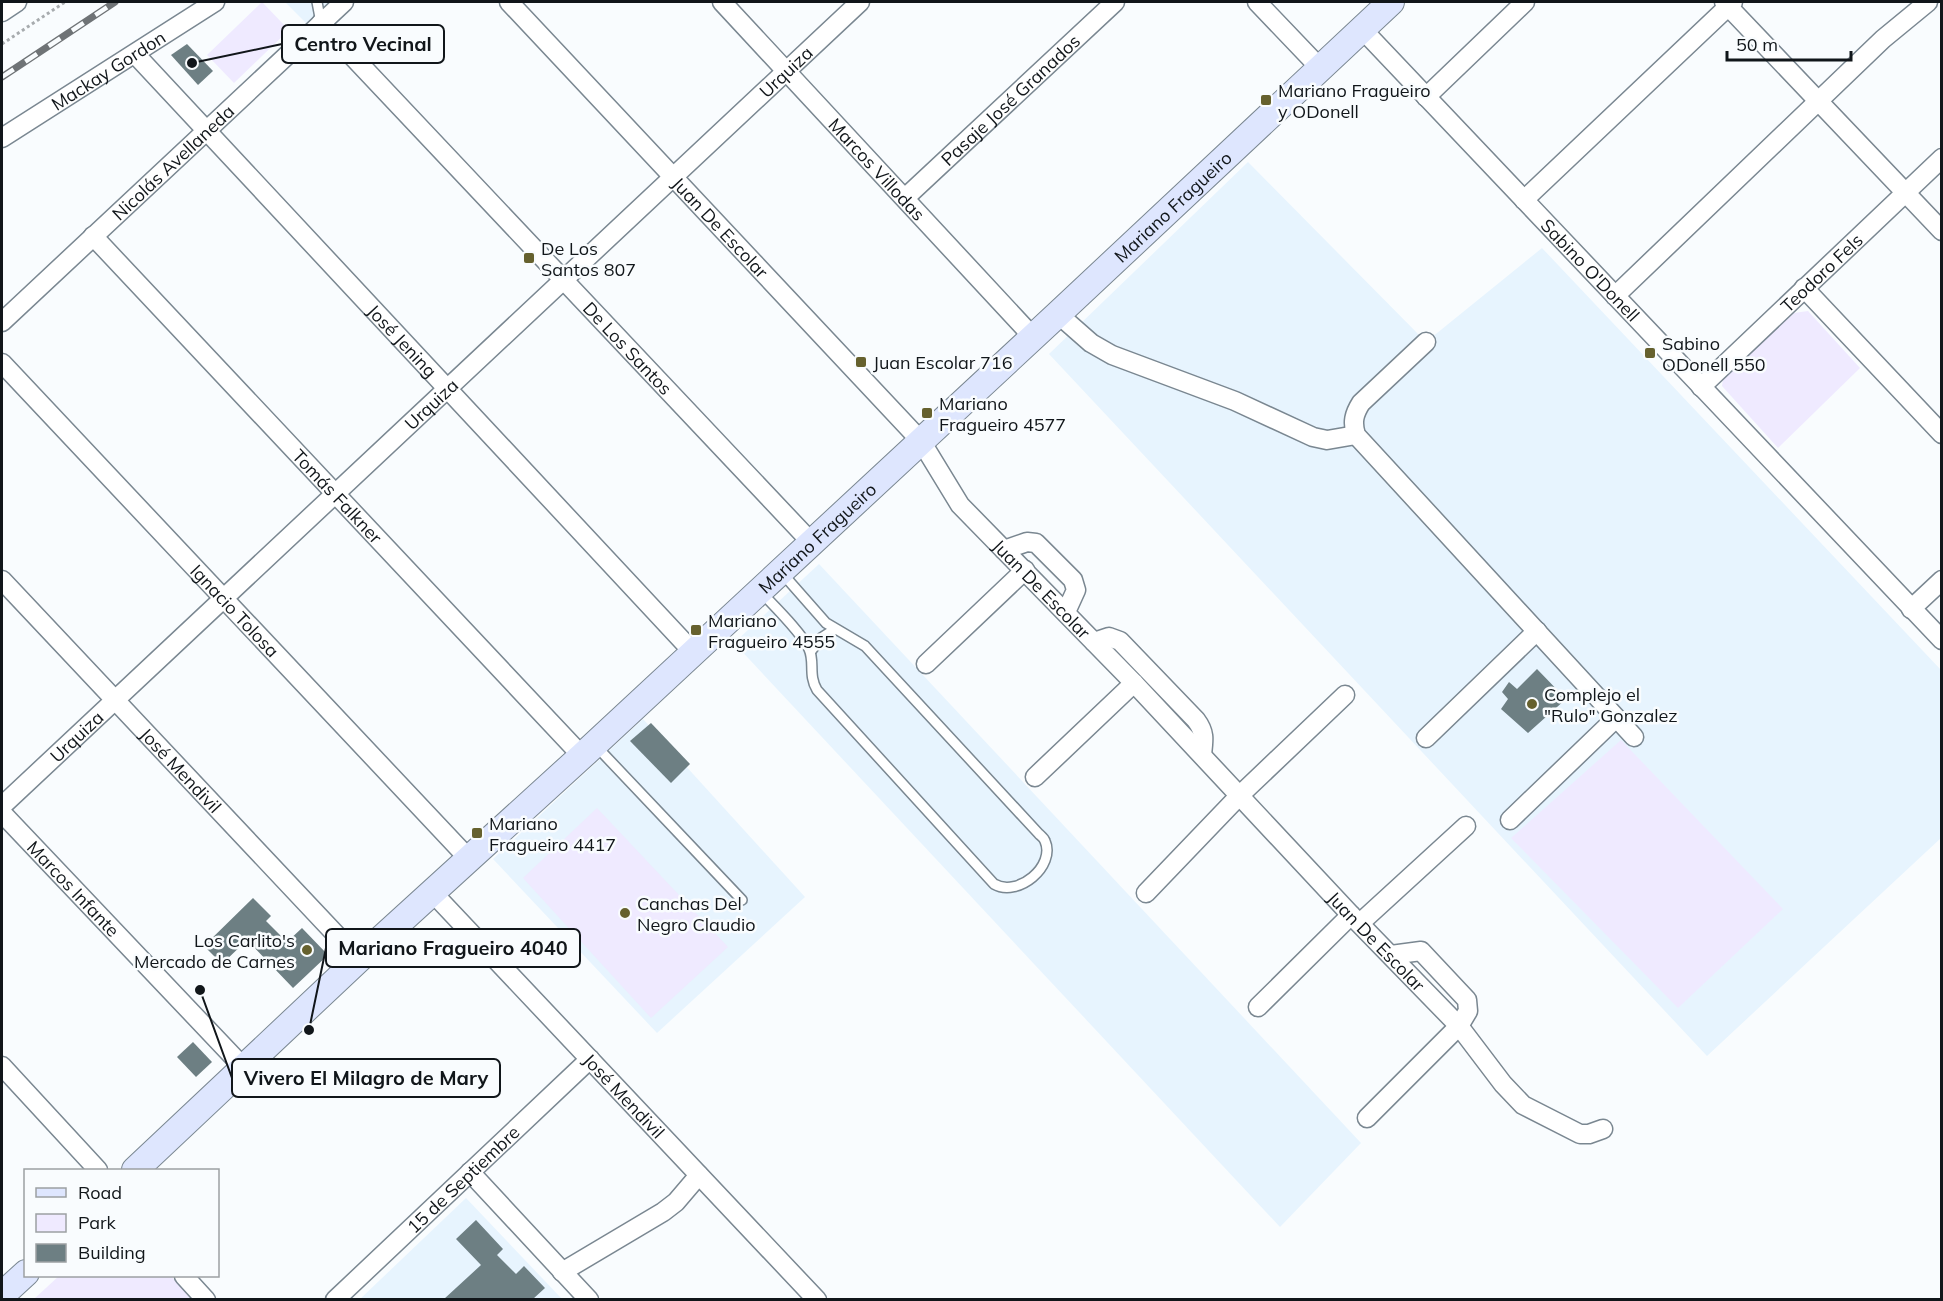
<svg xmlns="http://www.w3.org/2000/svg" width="1943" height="1301" viewBox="0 0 1943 1301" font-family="Mulish,sans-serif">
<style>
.built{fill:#e7f4fe}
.green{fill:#efeaff}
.building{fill:#6d7f83}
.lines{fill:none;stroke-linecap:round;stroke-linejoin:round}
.lane-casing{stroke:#7a8791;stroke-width:12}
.street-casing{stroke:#7a8791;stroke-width:21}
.secondary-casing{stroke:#7a8791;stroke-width:28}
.path{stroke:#a7abae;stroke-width:3;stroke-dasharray:3 3;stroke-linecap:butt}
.lane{stroke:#fff;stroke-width:9}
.street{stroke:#fff;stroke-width:18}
.secondary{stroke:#dee6fe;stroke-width:26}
.rail-casing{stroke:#6f7376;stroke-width:7}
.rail{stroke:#f9fcfe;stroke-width:4.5;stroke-dasharray:14;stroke-linecap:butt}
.poi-dot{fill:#66612e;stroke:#f9fcfe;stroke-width:2}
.labels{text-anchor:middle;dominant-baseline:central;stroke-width:5;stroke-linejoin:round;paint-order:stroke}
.street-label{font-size:18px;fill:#11161a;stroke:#f9fcfe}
.poi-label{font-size:18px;fill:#11161a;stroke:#f9fcfe;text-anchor:start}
.leader{fill:none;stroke:#11161a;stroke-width:2}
.callout-dot{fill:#11161a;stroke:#f9fcfe;stroke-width:2}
.callout{fill:#f9fcfe;stroke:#11161a;stroke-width:2}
.callout-label{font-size:20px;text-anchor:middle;font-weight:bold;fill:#11161a}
</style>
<rect width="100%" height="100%" fill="#f9fcfe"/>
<g class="built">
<path d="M285,2h44l-23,21z"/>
<path d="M1248,162l178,180 116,-94 399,422v168l-234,218 -658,-702z"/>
<path d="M819,564l542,579 -81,84 -546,-584z"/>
<path d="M643,719l162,178 -148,136 -164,-174z"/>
<path d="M466,1198l96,101 -203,1z"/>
</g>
<g class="green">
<path d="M262,2l27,28 -55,53 -27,-28z"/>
<path d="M1808,311l52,57 -82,80 -56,-62 1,-7 71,-66z"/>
<path d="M1621,740l162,169 -105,99 -167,-170z"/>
<path d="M597,808l131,139 -77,71 -128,-140z"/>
<path d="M59,1276h112l20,23h-157z"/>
</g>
<g class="building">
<path d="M187,44l26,27 -15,14 -27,-30z"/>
<path d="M1537,669l29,30 -38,34 -27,-24 7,-10 -6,-7 7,-10 8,7z"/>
<path d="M651,723l39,41 -19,19 -41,-42z"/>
<path d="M253,898l18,18 -5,5 21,21 15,-14 26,27 -35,33 -46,-48 -25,24 -18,-18z"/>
<path d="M193,1042l19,20 -16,15 -19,-20z"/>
<path d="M476,1220l27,29 -6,6 19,19 8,-8 21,22 -12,11h-89l37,-34 -25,-26z"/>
</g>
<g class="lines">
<g class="lane-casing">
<g id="lane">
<path d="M317,2l4,21"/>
<path d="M761,592c13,14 41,41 48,57 6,13 -1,26 8,41l177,194c24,14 62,-18 51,-43 -1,-3 -4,-5 -6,-7l-174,-188 -39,-23 -44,-50"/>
<path d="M811,651l10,-13 14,-9"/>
<path d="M596,746l146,154"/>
</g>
</g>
<g class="street-casing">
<g id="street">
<path id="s1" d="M509,2l412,439 39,64 174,178 217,232 108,111 44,58 20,21 57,29h9l14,-5"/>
<path id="s2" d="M722,2l311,335"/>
<path d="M1257,2l64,67"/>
<path d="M1724,2l218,229"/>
<path d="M2,12l15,-10"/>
<path id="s3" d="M321,23l490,519"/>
<path id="s4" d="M1362,29l580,611"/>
<path id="s5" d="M135,54l558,598"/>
<path d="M1426,97l99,-95"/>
<path id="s6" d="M2,138l213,-136"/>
<path id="s7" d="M905,198l210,-196"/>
<path d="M1524,200l209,-198"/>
<path id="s8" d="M93,236l489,520"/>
<path d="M1804,288l138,146"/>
<path d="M1615,296l268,-257 45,-37"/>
<path d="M1058,314l33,29 21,12 123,46 78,36 14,3 29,-5"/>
<path id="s9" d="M2,322l342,-320"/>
<path d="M1426,342l-65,61c-7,11 -9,19 -5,32l278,302"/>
<path id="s10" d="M2,363l467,496"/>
<path id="s11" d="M1701,387l241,-229"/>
<path d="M1004,550l23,-8 9,1 37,37 3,10 -10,22"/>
<path id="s12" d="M2,580l357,379"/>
<path d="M1911,609l31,-29"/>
<path d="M1094,642l15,-5 11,4 76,79c9,12 8,19 6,34"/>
<path d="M926,664l99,-94"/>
<path d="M1426,738l111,-107"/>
<path d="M1035,777l99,-94"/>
<path id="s13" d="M2,806l858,-804"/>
<path id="s14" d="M2,813l242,255"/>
<path d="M1510,820l106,-102"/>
<path id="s15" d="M432,892l385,408"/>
<path d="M1146,893l94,-98 105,-100"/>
<path d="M1360,923l106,-97"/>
<path d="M1258,1007l93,-92"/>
<path d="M2,1066l96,104"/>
<path d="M1367,1118l92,-92 9,-15 -1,-11 -46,-49 -30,4"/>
<path d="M470,1172l119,128"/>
<path d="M562,1272l101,-60 13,-10 23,-27"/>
<path d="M184,1276l22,24"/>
<path id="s16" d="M335,1300l255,-241"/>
</g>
</g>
<g class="secondary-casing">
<g id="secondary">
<path id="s17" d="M135,1170l224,-211 223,-203 476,-442 333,-312"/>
<path d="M2,1295l24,-22"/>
</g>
</g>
<path class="path" d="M2,44l63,-42"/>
<use href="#lane" class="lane"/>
<use href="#street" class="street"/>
<use href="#secondary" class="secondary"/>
<g class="rail-casing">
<path id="rail" d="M2,77l113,-75"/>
</g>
<use href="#rail" class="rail"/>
</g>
<g class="poi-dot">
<rect x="1260" y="94" width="12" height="12" rx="3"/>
<rect x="523" y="252" width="12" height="12" rx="3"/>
<rect x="1644" y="347" width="12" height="12" rx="3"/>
<rect x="855" y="356" width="12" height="12" rx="3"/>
<rect x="921" y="407" width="12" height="12" rx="3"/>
<rect x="690" y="624" width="12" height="12" rx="3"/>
<circle cx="1532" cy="704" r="6"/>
<rect x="471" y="827" width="12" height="12" rx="3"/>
<circle cx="625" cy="913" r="6"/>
<circle cx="307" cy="950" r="6"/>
</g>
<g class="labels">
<g class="street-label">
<text stroke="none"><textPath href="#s6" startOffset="126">Mackay Gordon</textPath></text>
<text stroke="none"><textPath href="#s13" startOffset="1074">Urquiza</textPath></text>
<text stroke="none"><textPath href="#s7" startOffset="144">Pasaje José Granados</textPath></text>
<text stroke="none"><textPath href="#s9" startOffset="234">Nicolás Avellaneda</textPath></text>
<text stroke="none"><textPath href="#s2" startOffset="228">Marcos Villodas</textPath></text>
<text stroke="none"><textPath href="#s17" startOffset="1416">Mariano Fragueiro</textPath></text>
<text stroke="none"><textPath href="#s1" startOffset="309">Juan De Escolar</textPath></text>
<text stroke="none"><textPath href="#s4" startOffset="332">Sabino O'Donell</textPath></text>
<text stroke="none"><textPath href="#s11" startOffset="166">Teodoro Fels</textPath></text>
<text stroke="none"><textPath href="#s5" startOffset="392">José Jening</textPath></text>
<text stroke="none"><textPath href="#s3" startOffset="447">De Los Santos</textPath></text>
<text stroke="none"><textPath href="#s13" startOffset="588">Urquiza</textPath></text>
<text stroke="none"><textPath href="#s8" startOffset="357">Tomás Falkner</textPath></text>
<text stroke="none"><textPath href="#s17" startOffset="930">Mariano Fragueiro</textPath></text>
<text stroke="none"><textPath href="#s1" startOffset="794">Juan De Escolar</textPath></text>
<text stroke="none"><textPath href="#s10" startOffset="340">Ignacio Tolosa</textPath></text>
<text stroke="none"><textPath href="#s13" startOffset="102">Urquiza</textPath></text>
<text stroke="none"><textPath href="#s12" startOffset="261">José Mendivil</textPath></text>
<text stroke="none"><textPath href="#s14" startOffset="104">Marcos Infante</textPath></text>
<text stroke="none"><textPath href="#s1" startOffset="1280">Juan De Escolar</textPath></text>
<text stroke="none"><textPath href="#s15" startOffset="280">José Mendivil</textPath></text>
<text stroke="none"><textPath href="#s16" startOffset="176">15 de Septiembre</textPath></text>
</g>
<g class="poi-label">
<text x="1278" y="90">Mariano Fragueiro<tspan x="1278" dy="21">y ODonell</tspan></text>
<text x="541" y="248">De Los<tspan x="541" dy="21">Santos 807</tspan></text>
<text x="1662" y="343">Sabino<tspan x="1662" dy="21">ODonell 550</tspan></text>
<text x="873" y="362">Juan Escolar 716</text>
<text x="939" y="403">Mariano<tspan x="939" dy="21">Fragueiro 4577</tspan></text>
<text x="708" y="620">Mariano<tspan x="708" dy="21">Fragueiro 4555</tspan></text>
<text x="1544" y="694">Complejo el<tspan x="1544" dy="21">"Rulo" Gonzalez</tspan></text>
<text x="489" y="823">Mariano<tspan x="489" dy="21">Fragueiro 4417</tspan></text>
<text x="637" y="903">Canchas Del<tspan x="637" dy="21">Negro Claudio</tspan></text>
<text x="295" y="940" text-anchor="end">Los Carlito's<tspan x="295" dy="21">Mercado de Carnes</tspan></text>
</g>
</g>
<path class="leader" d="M192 63L282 44M309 1030L326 948M200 990L232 1078"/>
<g class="callout-dot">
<circle cx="192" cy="63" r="6"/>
<circle cx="309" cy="1030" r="6"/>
<circle cx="200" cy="990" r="6"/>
</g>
<g class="callout">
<rect x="282" y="25" width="162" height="38" rx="6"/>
<rect x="326" y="929" width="254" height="38" rx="6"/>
<rect x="232" y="1059" width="268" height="38" rx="6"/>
</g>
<g class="callout-label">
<text x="363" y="51">Centro Vecinal</text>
<text x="453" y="955">Mariano Fragueiro 4040</text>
<text x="366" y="1085">Vivero El Milagro de Mary</text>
</g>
<rect width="1943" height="1301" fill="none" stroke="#11161a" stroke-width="6"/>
<rect x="24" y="1169" width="195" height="108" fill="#f9fcfe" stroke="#9ca0a3" stroke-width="1.5"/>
<rect x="36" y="1188" width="30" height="9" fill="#dee6fe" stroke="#9ca0a3" stroke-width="1.5"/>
<text x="78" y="1199" font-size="18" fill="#11161a">Road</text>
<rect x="36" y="1214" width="30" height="18" fill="#efeaff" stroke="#9ca0a3" stroke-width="1.5"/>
<text x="78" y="1229" font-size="18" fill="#11161a">Park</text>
<rect x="36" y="1244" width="30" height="18" fill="#6d7f83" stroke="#9ca0a3" stroke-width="1.5"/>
<text x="78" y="1259" font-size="18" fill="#11161a">Building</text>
<path d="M1727 51v9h124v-9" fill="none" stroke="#11161a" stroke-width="3"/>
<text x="1736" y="51" font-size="18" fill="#11161a" stroke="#f9fcfe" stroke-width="4.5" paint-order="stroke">50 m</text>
</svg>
